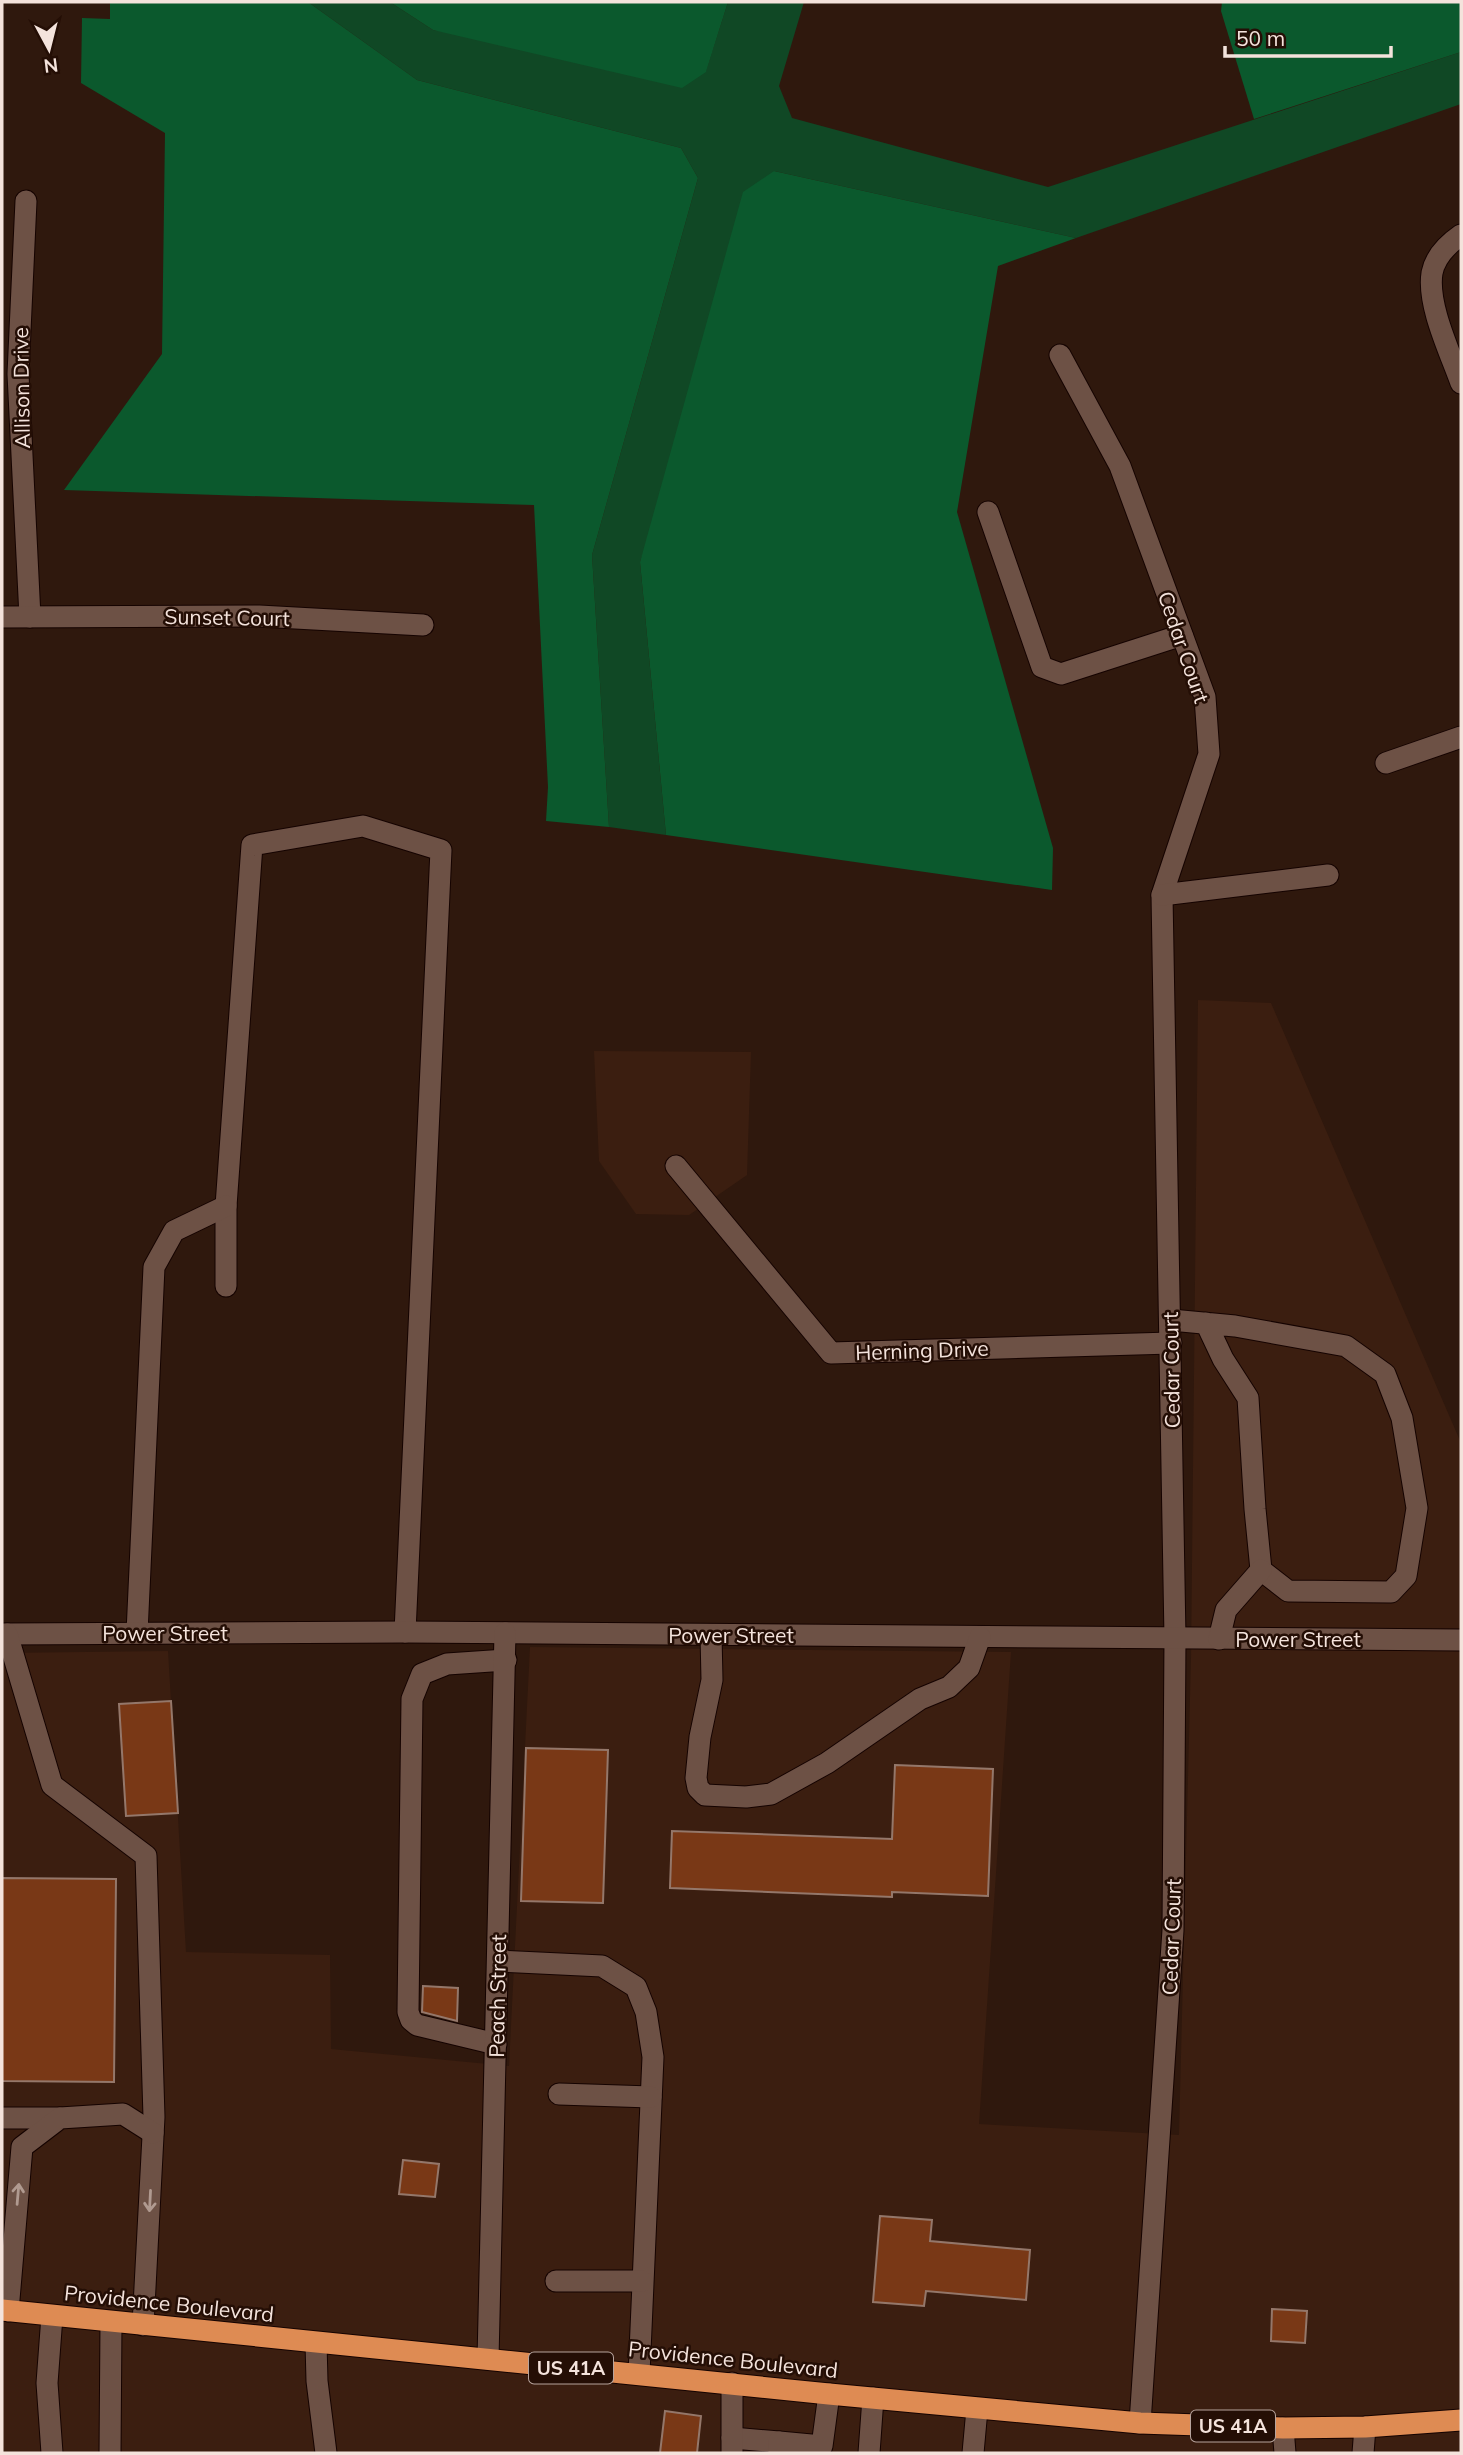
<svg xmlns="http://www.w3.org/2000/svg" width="1463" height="2455" viewBox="0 0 1463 2455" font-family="Mulish,sans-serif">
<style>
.built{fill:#3b1e10}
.green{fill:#104825}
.forest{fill:#0b592d}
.building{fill:#793816;stroke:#94776a;stroke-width:2}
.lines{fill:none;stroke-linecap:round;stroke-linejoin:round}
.minor-casing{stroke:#150300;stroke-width:23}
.highway-casing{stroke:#150300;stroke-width:23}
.minor{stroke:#6d5145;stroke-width:21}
.highway{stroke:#de8b53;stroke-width:21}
.oneway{stroke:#b09a90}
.labels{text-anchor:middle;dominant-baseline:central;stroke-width:5;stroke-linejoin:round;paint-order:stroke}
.shield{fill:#240e05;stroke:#b6a39c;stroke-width:2}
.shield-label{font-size:19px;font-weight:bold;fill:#f4e3dc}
.street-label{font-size:21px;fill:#f4e3dc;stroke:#240e05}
</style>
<rect width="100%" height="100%" fill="#2f180d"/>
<g class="built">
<path d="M1198,1000l73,3 190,440v1010h-1459v-800l166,-2 18,301 144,3 1,94 178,17 21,-419 481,5 -32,472 200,11 12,-477z"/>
<path d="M594,1051l157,1 -4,123 -58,40 -53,-1 -37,-53z"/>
</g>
<path class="green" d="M308,2h82l43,28 273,41 22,-69h76l-25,84 13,32 256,69 413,-135v52l-385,134 -302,-67 -134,391 26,273 -57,-8 -17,-272 106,-377 -17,-30 -264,-68z"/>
<g class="forest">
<path d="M110,2h198l109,78 264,68 17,30 -106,377 17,272 -63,-6 2,-34 -14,-282 -470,-15 98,-136 3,-221 -84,-50 1,-65 28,1z"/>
<path d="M390,2h338l-22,70 -24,16 -249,-58z"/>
<path d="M1222,2h239v50l-207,67 -33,-108z"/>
<path d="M774,171l302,67 -78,28 -41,246 96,336 -1,42 -386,-55 -26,-273 103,-370z"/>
</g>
<g class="building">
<path d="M171,1701l7,112 -52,3 -7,-112z"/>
<path d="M526,1748l82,2 -5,153 -82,-2z"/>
<path d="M895,1765l98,4 -5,127 -96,-4v5l-222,-9 2,-57 220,8z"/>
<path d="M2,1878l114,1 -2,203 -112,-1z"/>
<path d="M423,1986l35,2 -1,33 -35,-9z"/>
<path d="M403,2160l36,4 -4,33 -36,-3z"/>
<path d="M880,2216l52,4 -2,21 100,9 -4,50 -100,-9 -2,15 -51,-4z"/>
<path d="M1272,2309l35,2 -2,32 -34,-2z"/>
<path d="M665,2411l36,5 -4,37h-37z"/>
</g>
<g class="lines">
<g class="minor-casing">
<g id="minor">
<path d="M26,201l-8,173 12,243"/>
<path d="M1461,235c-13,9 -26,22 -29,38 -5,32 18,79 29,110"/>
<path d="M1060,355l60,111 85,231 4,57 -47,141 13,743 -2,292 -33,493"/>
<path d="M988,512l54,155 19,7 121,-39"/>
<path d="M2,617l257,-1 164,9"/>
<path d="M1386,763l75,-26"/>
<path d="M1162,895l166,-20"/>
<path d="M676,1166l155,187 340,-10"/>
<path d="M226,1286v-80l26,-361 111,-19 78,24 -36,782"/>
<path d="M1171,1320l64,6 111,20 39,28 17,44 15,90 -11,68 -15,16 -103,-1 -27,-21 -6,-61 -7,-111 -25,-39 -17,-36"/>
<path d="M137,1633l17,-366 20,-36 52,-25"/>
<path d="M2,1634l403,-2 1056,8"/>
<path d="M7,1634l45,151 94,71 8,261 -11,208"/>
<path d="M711,1635l1,45 -12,57 -4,41 2,10 7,7 41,2 25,-3 56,-31 93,-64 29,-12 20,-19 11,-31"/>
<path d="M1219,1639l7,-29 35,-40"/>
<path d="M498,1961l104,5 34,21 10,25 7,45 -14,317"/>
<path d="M496,2044l-79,-19 -6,-5 -3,-8 4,-313 10,-25 25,-10 59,-4"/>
<path d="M559,2094l92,3"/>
<path d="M2,2118h58"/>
<path d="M556,2281h86"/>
<path d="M8,2311l14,-164 38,-29 63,-4 30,19"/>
<path d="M52,2316l-5,67 5,70"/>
<path d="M316,2343l1,38 9,72"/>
<path d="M488,2359l17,-726"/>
<path d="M1283,2428l2,25"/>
<path d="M732,2438l47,4"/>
<path d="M110,2453l1,-130"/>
<path d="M732,2453v-70"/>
<path d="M779,2453v-11l43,4 7,-52"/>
<path d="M869,2453l4,-55"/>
<path d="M973,2453l4,-44"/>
<path d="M1363,2453l2,-26"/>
</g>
</g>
<g class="highway-casing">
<path id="highway" d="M2,2310l827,84 311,29 143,5 82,-1 96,-7"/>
</g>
<use href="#minor" class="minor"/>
<use href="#highway" class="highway"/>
</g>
<defs><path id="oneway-shaft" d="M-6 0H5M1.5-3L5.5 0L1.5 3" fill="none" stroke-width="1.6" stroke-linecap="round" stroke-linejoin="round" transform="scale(1.75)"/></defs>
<g class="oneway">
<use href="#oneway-shaft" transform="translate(18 2194) rotate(-85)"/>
<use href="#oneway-shaft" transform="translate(150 2201) rotate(93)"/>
</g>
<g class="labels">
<g class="shield">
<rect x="529" y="2352.5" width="84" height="31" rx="5"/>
<rect x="1191" y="2410.5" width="84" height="31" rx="5"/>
</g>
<g class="shield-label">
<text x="571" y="2368">US 41A</text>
<text x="1233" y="2426">US 41A</text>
</g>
<g class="street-label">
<text transform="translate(21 388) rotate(-91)">Allison Drive</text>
<text transform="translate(227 617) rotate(1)">Sunset Court</text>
<text transform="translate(1184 647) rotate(71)">Cedar Court</text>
<text transform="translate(922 1350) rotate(-2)">Herning Drive</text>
<text transform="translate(1171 1370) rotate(-91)">Cedar Court</text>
<text x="165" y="1633">Power Street</text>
<text x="731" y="1635">Power Street</text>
<text x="1298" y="1639">Power Street</text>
<text transform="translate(1171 1937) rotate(-88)">Cedar Court</text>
<text transform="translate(497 1996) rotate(-89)">Peach Street</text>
<text transform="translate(169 2303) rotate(6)">Providence Boulevard</text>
<text transform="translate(733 2359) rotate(6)">Providence Boulevard</text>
</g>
</g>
<rect width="1463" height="2455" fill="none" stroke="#f4e3dc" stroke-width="7"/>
<g transform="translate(49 49) rotate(173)" stroke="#240e05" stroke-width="5" paint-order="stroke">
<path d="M0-5L12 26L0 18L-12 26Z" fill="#f4e3dc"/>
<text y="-10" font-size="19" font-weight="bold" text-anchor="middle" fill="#f4e3dc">N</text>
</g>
<path d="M1225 46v10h166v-10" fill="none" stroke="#f4e3dc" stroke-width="3.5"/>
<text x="1236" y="46" font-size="21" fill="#f4e3dc" stroke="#240e05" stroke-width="5" paint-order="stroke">50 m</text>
</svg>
